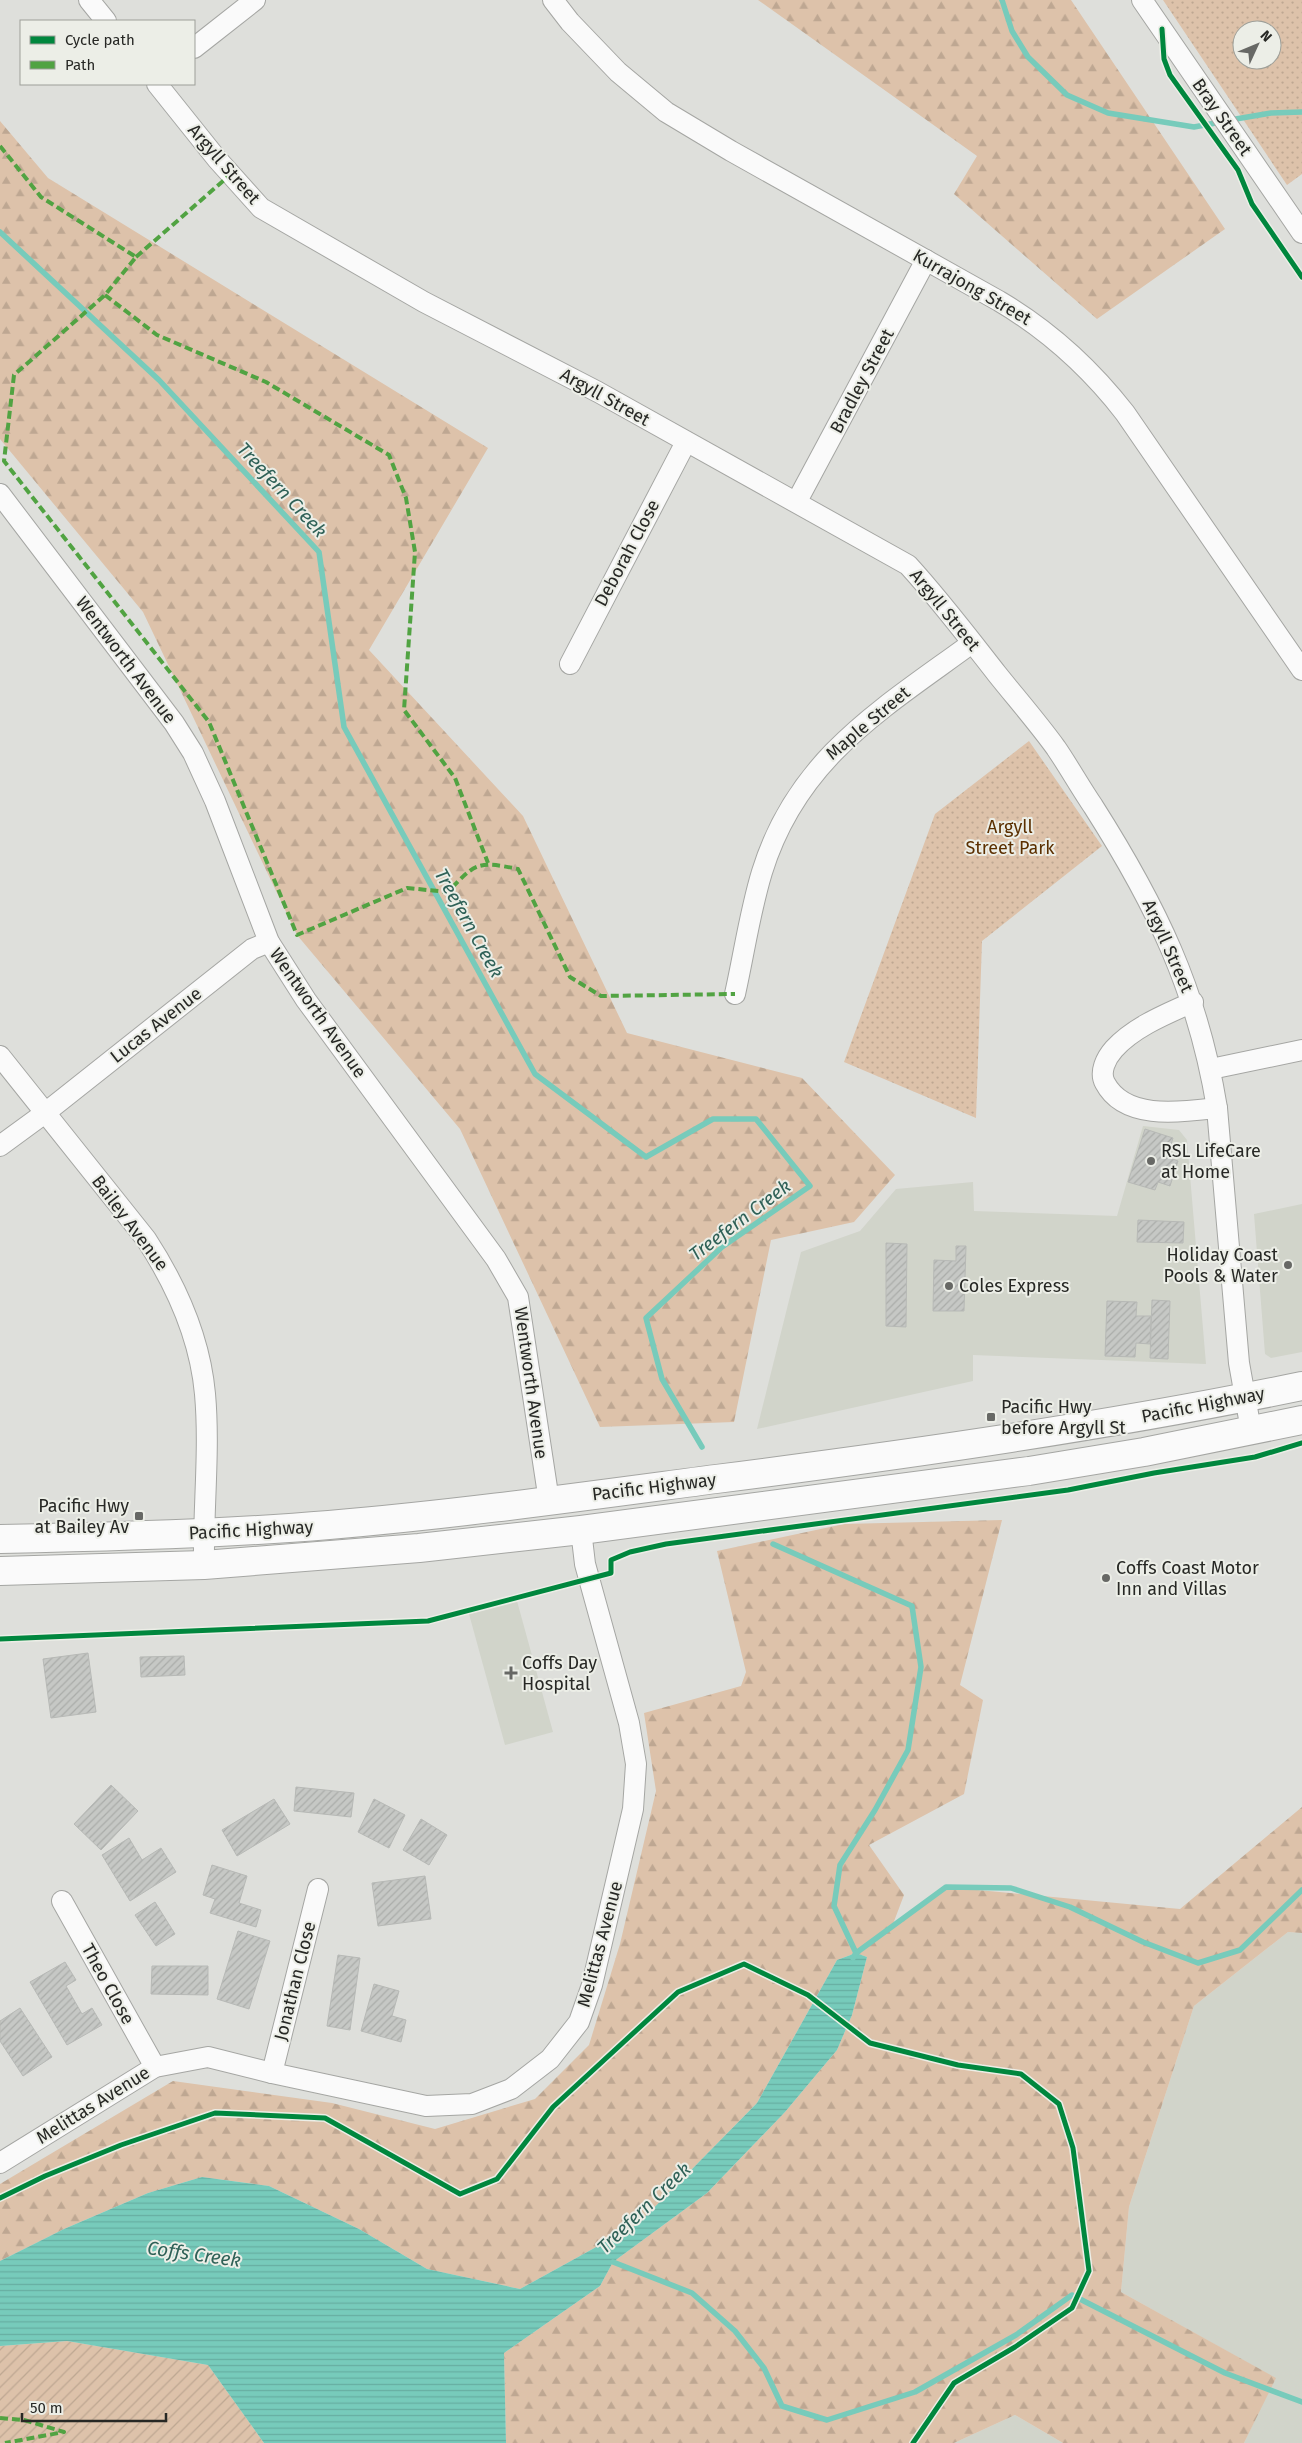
<svg xmlns="http://www.w3.org/2000/svg" width="1302" height="2443" viewBox="0 0 1302 2443" font-family="'Fira Sans',sans-serif">
<style>
.built{fill:#d1d4ca}
.grass{fill:url(#grass-dots);fill-rule:evenodd}
.forest{fill:url(#forest-firs)}
.garden{fill:url(#garden-furrows)}
.water{fill:url(#water-rules)}
.lines{fill:none;stroke-linecap:round;stroke-linejoin:round}
.stream{stroke:#77cbbb;stroke-width:5.5}
.building{fill:url(#building-hatch);stroke:#b7b9b6}
.minor-casing{stroke:#a5a6a3;stroke-width:22}
.highway-casing{stroke:#a5a6a3;stroke-width:30}
.minor{stroke:#fafafa;stroke-width:20}
.highway{stroke:#fafafa;stroke-width:28}
.quiet{stroke:#51a342;stroke-width:4;stroke-dasharray:8 4;stroke-linecap:butt}
.cycleway-casing{stroke:#eceee7;stroke-width:8}
.cycleway{stroke:#00873e;stroke-width:5}
.poi-dot{fill:#676865;stroke:#eceee7;stroke-width:2}
.labels{text-anchor:middle;dominant-baseline:central;stroke-width:4;stroke-linejoin:round;paint-order:stroke}
.street-label{font-size:18px;fill:#272825;stroke:#eceee7}
.park-label{font-size:18px;fill:#5b2f00;stroke:#eceee7}
.poi-label{font-size:18px;fill:#272825;stroke:#eceee7;text-anchor:start}
.water-label{font-size:19px;font-style:italic;fill:#2f6157;stroke:#eceee7}
</style>
<defs>
<pattern id="grass-dots" width="8" height="8" patternUnits="userSpaceOnUse" patternTransform="scale(1.25)"><rect width="8" height="8" fill="#ddc2aa"/><path d="M2 2h.1M6 6h.1" fill="none" stroke="#bea792" stroke-width="1.8" stroke-linecap="round"/></pattern>
<pattern id="forest-firs" width="22" height="20" patternUnits="userSpaceOnUse" patternTransform="scale(1.25)"><rect width="22" height="20" fill="#ddc2aa"/><path d="M5 1l3.5 6h-7zM16 11l3.5 6h-7z" fill="#bea792"/></pattern>
<pattern id="garden-furrows" width="10" height="10" patternUnits="userSpaceOnUse" patternTransform="scale(1.25)"><rect width="10" height="10" fill="#ddc2aa"/><path d="M-1 1l2-2M0 10L10 0M9 11l2-2" fill="none" stroke="#bea792"/></pattern>
<pattern id="water-rules" width="6" height="5" patternUnits="userSpaceOnUse" patternTransform="scale(1.25)"><rect width="6" height="5" fill="#77cbbb"/><path d="M0 2.5h6" fill="none" stroke="#67aea1"/></pattern>
<pattern id="building-hatch" width="6" height="6" patternUnits="userSpaceOnUse" patternTransform="scale(1.25)"><rect width="6" height="6" fill="#c6c8c5"/><path d="M-1 1l2-2M0 6l6-6M5 7l2-2" fill="none" stroke="#aaaca9"/></pattern>
</defs>
<rect width="100%" height="100%" fill="#dedfdb"/>
<g class="built">
<path d="M1143,1126l36,4 8,10 19,224 -233,-9v26l-216,48 44,-177 59,-21 36,-42 77,-7 1,29 143,5z"/>
<path d="M1302,1204v148l-31,6 -6,-4 -11,-140z"/>
<path d="M517,1601l36,131 -48,13 -36,-131z"/>
<path d="M1288,1932l14,1v510h-58l31,-65 -154,-86 8,-85 65,-201z"/>
<path d="M1015,2415l48,28h-109z"/>
</g>
<g class="grass">
<path d="M1163,0h139v174l-15,11zM1242,30h30v30h-30z"/>
<path d="M1029,741l73,105 -120,95 -6,177 -132,-56 91,-248z"/>
</g>
<g class="forest">
<path d="M758,0h313l154,229 -128,90 -143,-125 23,-38z"/>
<path d="M0,121l48,57 440,270 -119,202 154,166 104,217 175,45 93,97 -41,47 -83,18 -37,182 -134,5 -140,-298 -163,-194 -154,-323 -143,-173z"/>
<path d="M1002,1520l-42,165 23,15 -19,94 -95,51 35,50 -11,29 53,-37 234,22 122,-102v126l-14,-1 -94,74 -65,201 -8,85 155,86 -32,65h-181l-48,-28 -61,28h-448l-2,-90 96,-67 13,-24 94,-69 78,-81 52,-62 15,-35 15,-58 -11,-4 -19,7 -80,143 -119,121 -118,65 -93,-20 -68,-40 -90,-43 -67,-9 -54,16 -84,36 -64,32v-77l173,-103 159,22 103,26 100,-30 54,-54 31,-101 36,-153 -12,-78 97,-27 5,-14 -29,-121 127,-27z"/>
</g>
<path class="garden" d="M67,2341l141,24 56,78h-264v-97z"/>
<path class="water" d="M856,1953l11,4 -15,58 -15,35 -52,62 -78,81 -94,69 -13,24 -96,67 2,90h-242l-56,-78 -141,-24 -67,5v-85l64,-32 84,-36 54,-16 67,9 90,43 68,40 93,20 118,-65 119,-121 80,-143z"/>
<g class="lines">
<g class="stream">
<path d="M1002,0l10,31 16,26 39,38 41,18 86,14 27,-5"/>
<path d="M1230,120l41,-7 31,-1"/>
<path d="M0,232l159,148 160,172 25,175 191,347 111,83 67,-38h43l54,67 -88,61 -76,71 16,61 40,68"/>
<path d="M773,1544l139,62 9,61 -13,83 -33,60 -35,55 -6,41 22,47"/>
<path d="M853,1958l3,-5 90,-66 65,1 59,19 73,35 55,21 42,-13 62,-60"/>
<path d="M613,2262l79,31 43,38 29,37 18,38 45,14 88,-28 101,-57 56,-40 153,78 77,29"/>
</g>
</g>
<g class="building">
<path d="M1145,1129l28,9 -6,19 11,4 -8,25 -12,-4 -3,8 -27,-8z"/>
<path d="M1138,1220l46,2 -1,21 -46,-1z"/>
<path d="M886,1243l21,1 -1,83 -20,-1z"/>
<path d="M956,1246h10l-2,65h-31l1,-51 22,1z"/>
<path d="M1152,1300l18,1 -2,58 -18,-1z"/>
<path d="M1107,1301l30,1 -1,14h15l-1,28 -14,-1 -1,14 -30,-1z"/>
<path d="M88,1653l8,59 -45,6 -8,-59z"/>
<path d="M184,1656l1,19 -44,2 -1,-20z"/>
<path d="M111,1785l27,26 -37,39 -27,-26z"/>
<path d="M296,1787l58,6 -3,24 -57,-6z"/>
<path d="M274,1799l16,25 -53,32 -15,-26z"/>
<path d="M374,1799l31,16 -16,33 -31,-16z"/>
<path d="M421,1819l26,16 -18,30 -26,-15z"/>
<path d="M129,1838l13,22 19,-12 15,24 -46,29 -28,-46z"/>
<path d="M212,1865l35,11 -8,27 22,7 -5,17 -46,-14 5,-14 -12,-4z"/>
<path d="M425,1876l6,43 -53,7 -6,-43z"/>
<path d="M155,1902l20,32 -19,12 -21,-31z"/>
<path d="M238,1931l32,10 -21,68 -32,-10z"/>
<path d="M338,1955l22,3 -10,72 -23,-4z"/>
<path d="M65,1962l11,18 -10,6 16,28 10,-6 10,17 -35,20 -37,-63z"/>
<path d="M152,1966h56v29l-57,-1z"/>
<path d="M374,1984l25,7 -7,25 14,4 -5,22 -40,-11z"/>
<path d="M20,2008l32,49 -29,19 -23,-35v-20z"/>
</g>
<g class="lines">
<g class="minor-casing">
<g id="minor">
<path d="M89,0l17,21"/>
<path d="M553,0l17,22 48,50 48,40 65,39 268,150c49,29 91,67 126,112l177,257"/>
<path d="M1142,0l160,233"/>
<path d="M194,48l61,-48"/>
<path d="M157,84l60,75 44,49 163,94 174,90 310,173c32,35 60,72 89,109 20,25 41,49 59,74 13,19 24,39 37,58 63,99 105,185 124,302l22,255 12,67"/>
<path d="M0,494l174,229 19,30 22,48 54,141 37,58 190,259 22,38 31,204"/>
<path d="M797,501l129,-241"/>
<path d="M570,664l116,-222"/>
<path d="M735,994c9,-40 15,-83 27,-122 35,-114 120,-163 210,-229"/>
<path d="M1193,1002c-27,12 -59,25 -79,47 -8,9 -15,23 -9,34 20,38 77,29 112,25"/>
<path d="M0,1056l146,183c30,46 54,99 59,155 5,56 -2,115 -1,171"/>
<path d="M1211,1069l91,-19"/>
<path d="M0,1146l45,-33 207,-164 17,-7"/>
<path d="M62,1901l93,166"/>
<path d="M272,2073l46,-184"/>
<path d="M0,2163l155,-96 53,-10 64,16 154,33 46,-2 39,-15 39,-30 29,-37 13,-37 41,-176 3,-45 -7,-41 -44,-159 -4,-34"/>
</g>
</g>
<g class="highway-casing">
<g id="highway">
<path d="M0,1539c110,-2 220,-5 329,-14 130,-11 258,-29 387,-46 196,-25 392,-53 586,-93"/>
<path d="M0,1571l204,-6 215,-17 162,-18 448,-59 115,-19 158,-32"/>
</g>
</g>
<use href="#minor" class="minor"/>
<use href="#highway" class="highway"/>
<g class="quiet">
<path d="M0,146l41,51 95,60 -31,38 -91,80 -10,86 205,261 88,213 110,-47 41,4c28,-30 30,-31 70,-23l52,108 31,19 134,-2"/>
<path d="M136,257l95,-83"/>
<path d="M105,295l52,40 109,47 123,73 17,43 9,54 -11,158 51,68 33,85"/>
<path d="M0,2418l24,2 40,12 -59,11"/>
</g>
<g class="cycleway-casing">
<g id="cycleway">
<path d="M1162,29l2,30 6,16 68,95 14,34 50,73"/>
<path d="M0,1639l428,-18 183,-48v-13l19,-8 36,-8 402,-54 86,-17 101,-16 47,-14"/>
<path d="M0,2198l45,-22 76,-31 94,-32 110,5 135,76 37,-15 56,-72 125,-115 66,-28 64,31 62,48 88,22 63,9 38,30 14,44 16,123 -17,37 -57,39 -61,36 -41,60"/>
</g>
</g>
<use href="#cycleway" class="cycleway"/>
</g>
<g class="poi-dot">
<circle cx="1151" cy="1161" r="5"/>
<circle cx="1288" cy="1265" r="5"/>
<circle cx="949" cy="1286" r="5"/>
<rect x="986" y="1412" width="10" height="10" rx="2.5"/>
<rect x="134" y="1511" width="10" height="10" rx="2.5"/>
<circle cx="1106" cy="1578" r="5"/>
<path d="M508.5 1665.5h5v5h5v5h-5v5h-5v-5h-5v-5h5z"/>
</g>
<g class="labels">
<g class="street-label">
<text transform="translate(1222 117) rotate(55)">Bray Street</text>
<text transform="translate(224 164) rotate(49)">Argyll Street</text>
<text transform="translate(972 287) rotate(30)">Kurrajong Street</text>
<text transform="translate(862 381) rotate(-62)">Bradley Street</text>
<text transform="translate(605 397) rotate(29)">Argyll Street</text>
<text transform="translate(627 553) rotate(-62)">Deborah Close</text>
<text transform="translate(945 610) rotate(51)">Argyll Street</text>
<text transform="translate(126 660) rotate(53)">Wentworth Avenue</text>
<text transform="translate(868 723) rotate(-40)">Maple Street</text>
<text transform="translate(1168 946) rotate(66)">Argyll Street</text>
<text transform="translate(318 1013) rotate(55)">Wentworth Avenue</text>
<text transform="translate(156 1025) rotate(-38)">Lucas Avenue</text>
<text transform="translate(130 1223) rotate(53)">Bailey Avenue</text>
<text transform="translate(531 1383) rotate(82)">Wentworth Avenue</text>
<text transform="translate(1203 1405) rotate(-11)">Pacific Highway</text>
<text transform="translate(654 1487) rotate(-7)">Pacific Highway</text>
<text transform="translate(251 1530) rotate(-3)">Pacific Highway</text>
<text transform="translate(600 1944) rotate(-75)">Melittas Avenue</text>
<text transform="translate(295 1981) rotate(-76)">Jonathan Close</text>
<text transform="translate(108 1984) rotate(61)">Theo Close</text>
<text transform="translate(93 2105) rotate(-32)">Melittas Avenue</text>
</g>
<g class="park-label">
<text x="1010" y="827">Argyll<tspan x="1010" dy="21">Street Park</tspan></text>
</g>
<g class="poi-label">
<text x="1161" y="1151">RSL LifeCare<tspan x="1161" dy="21">at Home</tspan></text>
<text x="1278" y="1255" text-anchor="end">Holiday Coast<tspan x="1278" dy="21">Pools &amp; Water</tspan></text>
<text x="959" y="1286">Coles Express</text>
<text x="1001" y="1407">Pacific Hwy<tspan x="1001" dy="21">before Argyll St</tspan></text>
<text x="129" y="1506" text-anchor="end">Pacific Hwy<tspan x="129" dy="21">at Bailey Av</tspan></text>
<text x="1116" y="1568">Coffs Coast Motor<tspan x="1116" dy="21">Inn and Villas</tspan></text>
<text x="522" y="1663">Coffs Day<tspan x="522" dy="21">Hospital</tspan></text>
</g>
<g class="water-label">
<text transform="translate(282 490) rotate(47)">Treefern Creek</text>
<text transform="translate(469 923) rotate(61)">Treefern Creek</text>
<text transform="translate(740 1220) rotate(-37)">Treefern Creek</text>
<text transform="translate(644 2208) rotate(-44)">Treefern Creek</text>
<text transform="translate(194 2254) rotate(8)">Coffs Creek</text>
</g>
</g>
<rect x="20" y="20" width="175" height="65" fill="#eceee7" stroke="#9d9f99"/>
<rect x="30" y="36" width="25" height="8" fill="#00873e" stroke="#9d9f99"/>
<text x="65" y="45" font-size="15" fill="#272825">Cycle path</text>
<rect x="30" y="61" width="25" height="8" fill="#51a342" stroke="#9d9f99"/>
<text x="65" y="70" font-size="15" fill="#272825">Path</text>
<g transform="translate(1257 45) rotate(46)"><circle r="24" fill="#eceee7" stroke="#9d9f99"/>
<path d="M0-4L9 19L0 12L-9 19Z" fill="#676865"/>
<text y="-8" font-size="14" font-weight="bold" text-anchor="middle" fill="#272825">N</text>
</g>
<path d="M22 2413v8h144v-8" fill="none" stroke="#272825" stroke-width="2.5"/>
<text x="30" y="2413" font-size="15" fill="#272825" stroke="#eceee7" stroke-width="4" paint-order="stroke">50 m</text>
</svg>
